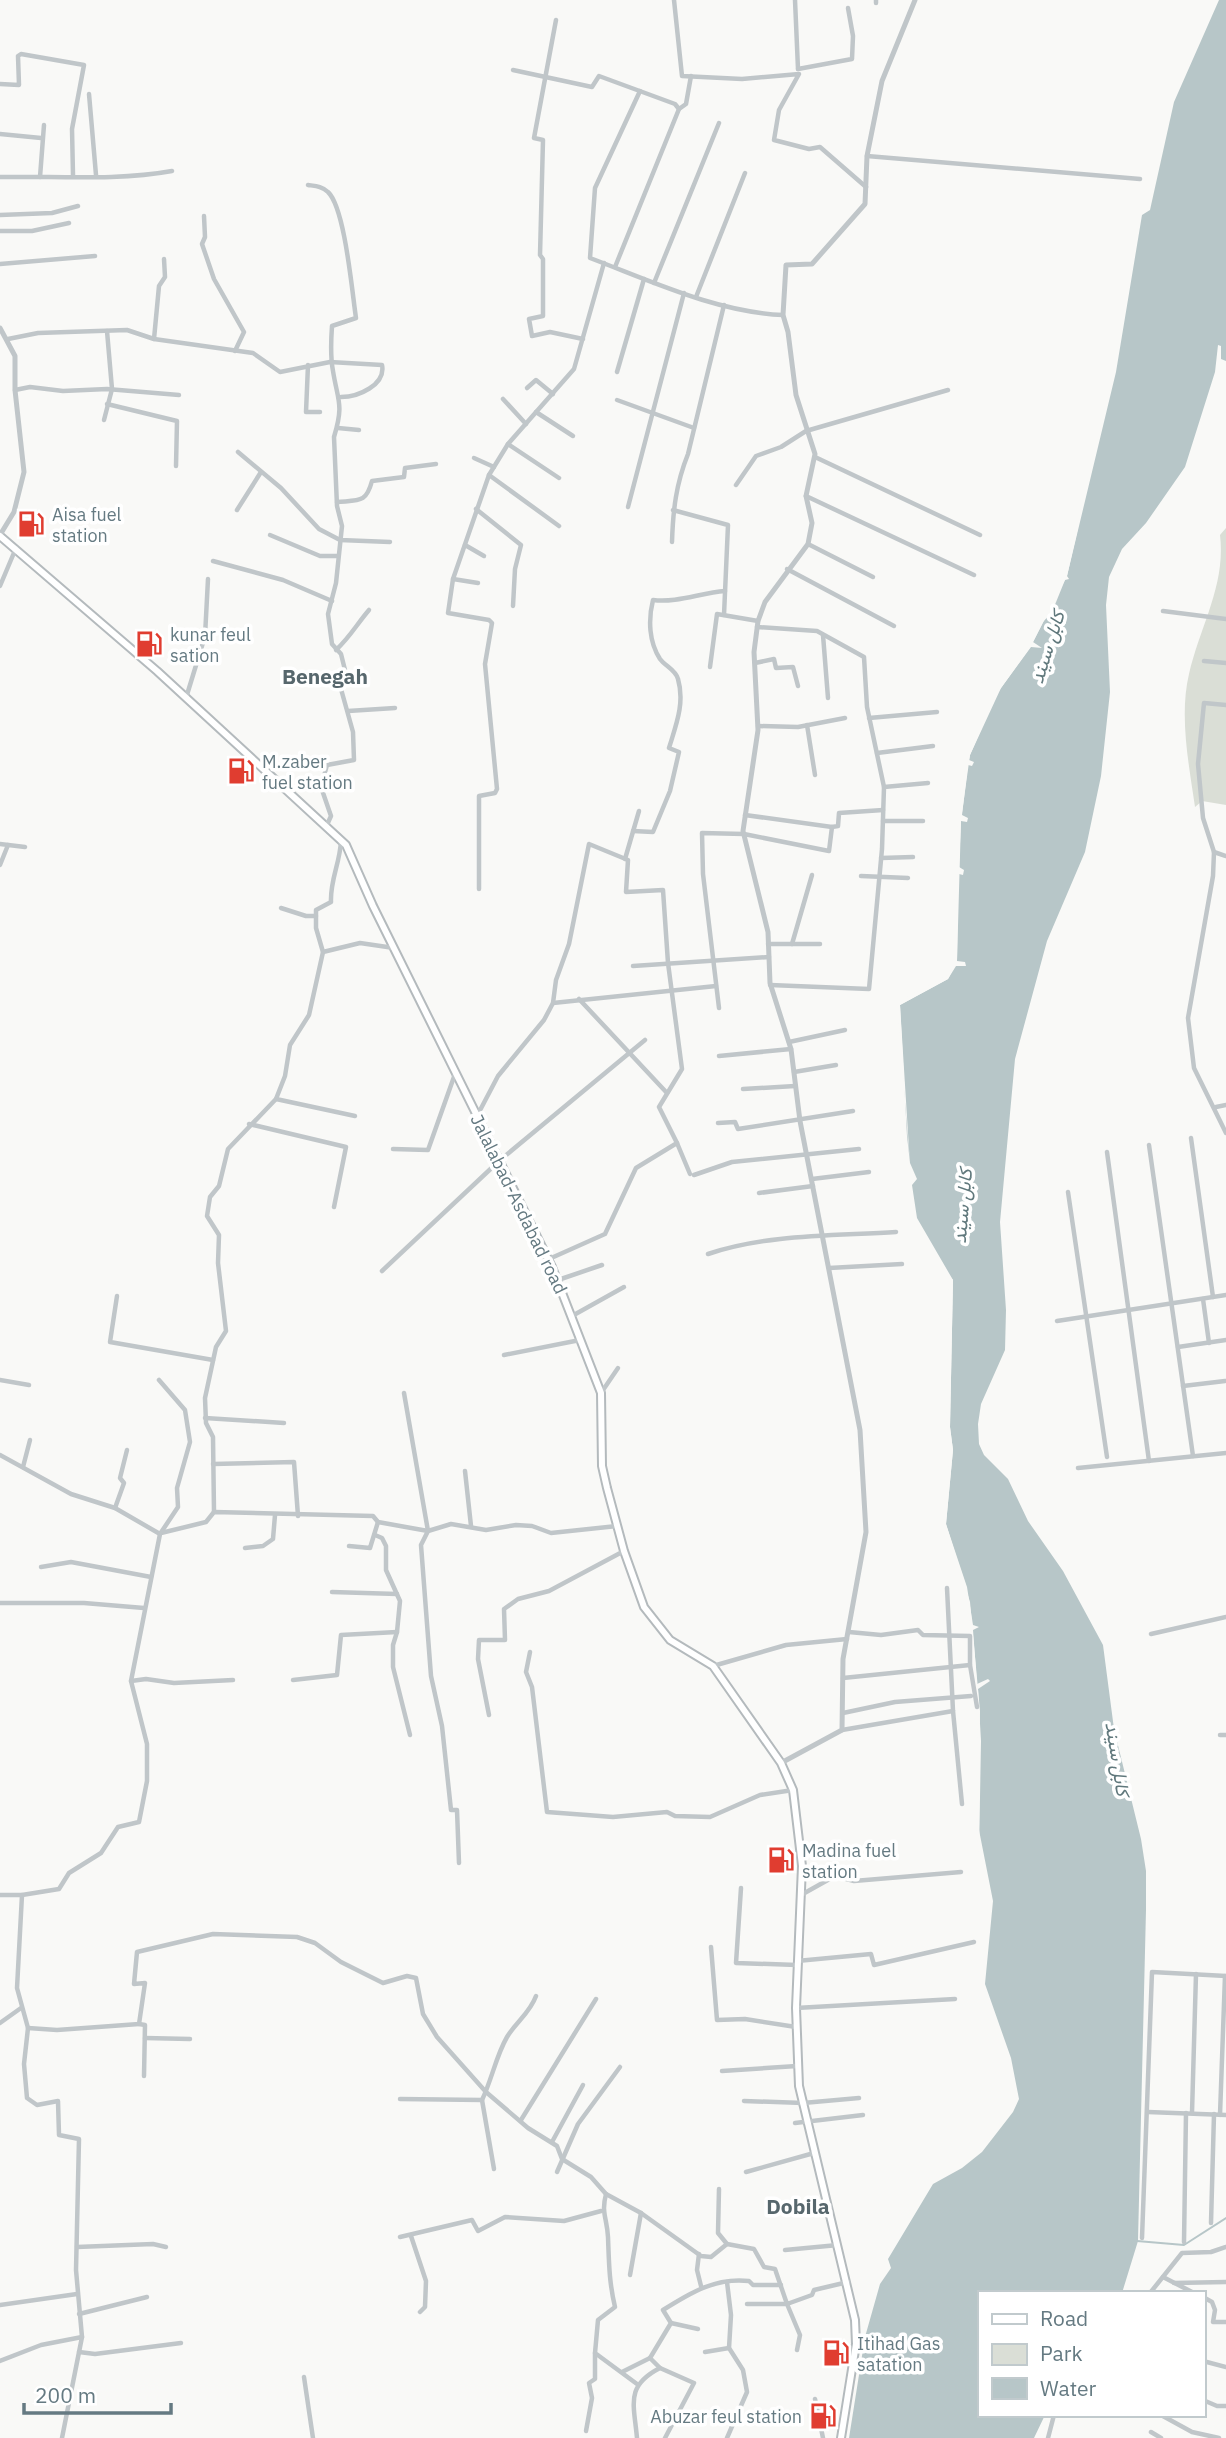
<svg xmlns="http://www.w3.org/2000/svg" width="1226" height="2438" viewBox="0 0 1226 2438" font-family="'IBM Plex Sans',Vazirmatn,sans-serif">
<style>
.green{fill:#daded6}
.water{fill:#b7c6c8}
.pier{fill:#f9f9f7}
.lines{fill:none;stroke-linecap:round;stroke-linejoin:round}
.stream{stroke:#b7c6c8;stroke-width:2}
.primary-casing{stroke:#b4babd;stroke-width:10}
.minor{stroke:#c0c6c9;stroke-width:4.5}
.tertiary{stroke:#c0c6c9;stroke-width:5}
.primary{stroke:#fff;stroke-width:6}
.labels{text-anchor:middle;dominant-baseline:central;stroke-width:7;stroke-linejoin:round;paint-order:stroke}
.poi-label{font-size:18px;fill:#657a82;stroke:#fff;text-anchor:start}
.street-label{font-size:18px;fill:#657a82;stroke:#fff}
.water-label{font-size:19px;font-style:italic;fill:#60787c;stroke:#fff}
.quarter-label{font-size:21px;font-weight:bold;fill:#57676d;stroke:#fff}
</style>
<rect width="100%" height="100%" fill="#f9f9f7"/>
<path class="green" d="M1226,528v277l-24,-4 -7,6c-6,-42 -16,-91 -6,-133 11,-48 37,-89 31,-139z"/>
<path class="water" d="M1219,0h7v361l-5,-2v-13l-3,-1 -3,27 -30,95 -39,56 -24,26 -13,28 -3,28 4,87 -9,84 -16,76 -38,89 -32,118 -15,163 6,88 -1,40 -24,54 -3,20 1,20 5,11 24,24 20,42 35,50 40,74 11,84 27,110 5,32v39l-8,331 -16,52h-143v122h66l-11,23h-185l16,-101 15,-53 11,-16 -3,-9 45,-75 29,-16 20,-16 31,-40 6,-13 -8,-41 -26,-74 8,-83 -14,-71 1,-119 -10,-109 -24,-78 7,-74 -3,-23 3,-147 -36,-62 -5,-33 5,-6 -7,-16 -3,-27 -7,-131 48,-26 9,-18 4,-141 9,-65 26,-60 35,-49 36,-70 49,-204 26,-157 8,-5 24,-108z"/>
<g class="pier">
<path d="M1075,528h3l-11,48 2,3 -4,1 -13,32 -9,10 -10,20 9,6 -11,-1 -30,41 -31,67 -1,5 5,2 -2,4 -4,-1 -6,50 6,3 -1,4 -6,-1 -2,46 5,3 -1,5 -4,-1 -1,10 -1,77 8,1 1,4h-10l-8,13 -48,26 10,160 -13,-163 49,-26 6,-7 6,-146 9,-69 26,-60 35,-49 30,-55z"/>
<path d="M949,1275l4,5 -3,147 3,23 -7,74 21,63 6,38 6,2 -6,3 4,54 11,-5 2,2 -12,8 3,52 -2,113 -3,-26 2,-115 -9,-94 -5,-31 -22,-67 8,-71 -4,-23z"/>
</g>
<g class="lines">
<path class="stream" d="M1137,2241l47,4 42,-27"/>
<g class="primary-casing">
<path id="primary" d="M0,536l157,135 189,174 27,61 179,361 49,126 1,73 5,22 17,63 20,56 26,33 43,26 68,97 12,27 9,76 -6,142 3,78 56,234 1,24 -15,94"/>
</g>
<g class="minor">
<path d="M674,0l8,76 60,3 57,-5 -20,36 -5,30 35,9 11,-2 46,40"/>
<path d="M795,0l3,69"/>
<path d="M876,0v3"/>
<path d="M556,20l-22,118 9,2 -3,115 3,4v57l-14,3 3,17 18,-4 33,7"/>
<path d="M798,69l54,-10 1,-23 -5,-28"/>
<path d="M513,70l79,17 7,-11 76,28 4,5"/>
<path d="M0,84l19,1 -1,-29 3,-2 63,11 -12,64 1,46"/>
<path d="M640,91l-45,97 -5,70c61,23 126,54 193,57"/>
<path d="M89,94l7,81"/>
<path d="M0,134l41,4"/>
<path d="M867,156l273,23"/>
<path d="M0,177c56,-1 117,4 172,-6"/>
<path d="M40,177l4,-52"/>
<path d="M308,185c7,1 14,1 20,7 17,16 24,100 28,126l-24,8c-1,14 -2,30 1,45 5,31 11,33 1,66l3,69 5,20 -6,57 -8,31 4,30 9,10 7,28 -7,7 12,43 1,28 -27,5 -6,22 10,29 -5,11"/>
<path d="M0,215l52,-2 26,-7"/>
<path d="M204,216l1,21 -3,7 12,35 30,53 -9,19"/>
<path d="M0,231h32l37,-8"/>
<path d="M0,264l95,-8"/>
<path d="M615,267l64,-158 7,-5 5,-28"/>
<path d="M654,283l65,-160"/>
<path d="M696,297l49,-124"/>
<path d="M8,339l30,-6 89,-3 27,9 99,14 27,19 50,-10 52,3c4,20 -24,32 -41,32"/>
<path d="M154,339l5,-53 6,-9 -1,-18"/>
<path d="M308,365l-2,47h14"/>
<path d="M617,372l27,-93"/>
<path d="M527,388l9,-8 17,14"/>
<path d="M15,390l15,-3 33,4 44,-2 72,6"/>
<path d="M503,399l23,25"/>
<path d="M617,400l77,28"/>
<path d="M107,404l70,17 -1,45"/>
<path d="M536,412l37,24"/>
<path d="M104,420l8,-31 -5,-58"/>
<path d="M338,428l21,2"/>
<path d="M508,444l51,34"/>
<path d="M238,452l43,36 38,41 21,11 50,2"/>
<path d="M815,457l165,78"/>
<path d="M474,458l20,9"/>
<path d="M489,475l70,51"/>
<path d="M736,485l20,-29 25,-9 25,-16 142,-41"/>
<path d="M806,496l168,79"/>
<path d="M337,502c23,-2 29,1 35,-21l32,-4 1,-9 31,-4"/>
<path d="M628,507l56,-214"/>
<path d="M476,509l45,36 -6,24 -2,37"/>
<path d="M237,510l24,-38"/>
<path d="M673,510l55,15 -4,90"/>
<path d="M270,535l50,21h18"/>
<path d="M672,542c1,-32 4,-58 16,-88l36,-149"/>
<path d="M808,544l65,33"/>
<path d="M465,545l19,11"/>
<path d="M213,561l70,19 49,21"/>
<path d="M787,569l107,57"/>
<path d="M453,579l25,4"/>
<path d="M0,586l16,-38"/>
<path d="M1163,611l63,8"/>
<path d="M757,627l60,4 47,26 3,50 17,80 -2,62 -13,140 -99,-4"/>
<path d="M823,635l5,63"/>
<path d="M336,650c14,-13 21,-26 33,-40"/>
<path d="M1204,661l22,2"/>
<path d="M755,663l19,-4 2,9 17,-1 5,19"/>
<path d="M710,667l7,-53 41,7"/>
<path d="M186,698l19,-62 3,-57"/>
<path d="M1226,705l-22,-2 -6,61 5,54 11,34 -1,24 -25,142 6,50 32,65"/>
<path d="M348,711l47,-3"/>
<path d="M869,718l68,-6"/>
<path d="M807,725l8,50"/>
<path d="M758,726l40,1 47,-9"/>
<path d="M877,753l56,-7"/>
<path d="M884,787l44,-4"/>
<path d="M745,815l87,12"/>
<path d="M883,821h40"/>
<path d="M633,831l20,1 17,-41 9,-39 -10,-4c7,-23 16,-45 9,-69 -2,-9 -13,-13 -18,-20 -11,-17 -12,-39 -7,-59 24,3 47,-7 72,-9"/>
<path d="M0,844l25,3"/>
<path d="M1214,852l12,4"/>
<path d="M881,858l32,-1"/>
<path d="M625,859l14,-48"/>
<path d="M0,865l8,-20"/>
<path d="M861,876l47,2"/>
<path d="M479,889v-93l16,-3 2,-4 -12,-125 7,-41 -3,-3 -41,-7 5,-34 36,-104 19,-31 66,-75 30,-106"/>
<path d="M281,908l25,8h10"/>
<path d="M768,944h52"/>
<path d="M792,944l20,-69"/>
<path d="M323,952l37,-9 34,5"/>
<path d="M633,966l136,-9"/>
<path d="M579,999l88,94"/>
<path d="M553,1003l163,-17"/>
<path d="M719,1008l-16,-134 -1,-41 42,1 85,17 3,-24 6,-1 1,-13 44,-3"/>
<path d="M789,1042l56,-12"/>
<path d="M719,1056l72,-7"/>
<path d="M794,1072l42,-7"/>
<path d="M743,1089l52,-3"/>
<path d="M276,1099l79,17"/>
<path d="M1216,1107l10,-2"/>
<path d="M477,1116l21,-40 46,-56 9,-17 3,-23 13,-36 20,-100 39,16 -2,32 37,-2 5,73 14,106 -23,38 18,36 -41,25 -31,66 -56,25"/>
<path d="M718,1123l17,-1 3,7 115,-18"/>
<path d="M249,1124l97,23 -12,60"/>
<path d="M1191,1138l22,159"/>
<path d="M677,1143l13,31"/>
<path d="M1149,1145l44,311"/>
<path d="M393,1149l35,1 27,-76"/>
<path d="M1107,1152l42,309"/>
<path d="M694,1175l38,-13 127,-13"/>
<path d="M812,1179l57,-7"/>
<path d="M1068,1192l39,265"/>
<path d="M759,1193l54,-7"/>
<path d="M708,1254c59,-20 126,-18 188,-22"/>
<path d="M829,1268l73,-4"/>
<path d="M382,1271l117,-110 146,-121"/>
<path d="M558,1280l44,-15"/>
<path d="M117,1296l-7,46 103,18"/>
<path d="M1203,1299l6,44"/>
<path d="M572,1316l52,-29"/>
<path d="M1057,1321l169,-26"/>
<path d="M1178,1347l48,-7"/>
<path d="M504,1355l76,-15"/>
<path d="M0,1380l29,5"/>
<path d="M1183,1386l42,-5"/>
<path d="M404,1393l24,138 -7,14 10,131 11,50 9,84h6l2,53"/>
<path d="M601,1393l17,-25"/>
<path d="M205,1418l79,5"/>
<path d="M0,1455l71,39 44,14 45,26"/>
<path d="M213,1464l81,-2 4,54"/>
<path d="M23,1467l7,-27"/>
<path d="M1078,1468l148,-15"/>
<path d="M465,1471l6,55"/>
<path d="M115,1508l9,-25 -4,-5 7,-28"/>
<path d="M214,1512l-1,-75 -7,-14 -1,-25 11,-51 10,-16 -8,-68 1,-28 -12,-19 3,-19 9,-11 9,-37 48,-50 9,-23 5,-31 19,-30 14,-63 -7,-24v-18l15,-8c-1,-22 9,-39 10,-61"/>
<path d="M161,1533l45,-11 8,-10 159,4 5,6 50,9 23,-7 35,6 30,-5 16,1 19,7 66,-7"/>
<path d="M375,1535l7,3 4,8v24l14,31 -3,31 -4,13v22l17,68"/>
<path d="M349,1546l21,2 8,-26"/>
<path d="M245,1548l18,-2 10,-7 2,-24"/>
<path d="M41,1567l30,-5 80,15"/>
<path d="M947,1588l6,123 9,93"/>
<path d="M332,1592l65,2"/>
<path d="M0,1603h84l60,5"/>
<path d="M849,1632l32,3 37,-5 5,5 47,1v29l7,42"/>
<path d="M1151,1634l75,-17"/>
<path d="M530,1652l-4,20 6,15 15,125 66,5 54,-5 8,4 35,1 50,-22 33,-5"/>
<path d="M713,1666l73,-21 61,-6"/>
<path d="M843,1678l127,-13"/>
<path d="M293,1680l44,-5 4,-40 56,-3"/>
<path d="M131,1681l15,-2 28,4 59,-3"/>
<path d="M843,1713l52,-11 76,-6"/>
<path d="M489,1715l-11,-56 1,-19h26l-1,-31 14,-10 31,-8 75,-40"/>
<path d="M842,1730l111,-19"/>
<path d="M1220,1735h6"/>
<path d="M741,1888l-5,75 61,2"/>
<path d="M0,1895h22"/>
<path d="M801,1895l34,-19 19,5 107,-9"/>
<path d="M711,1947l6,73 28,-1 51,8"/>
<path d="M797,1961l74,-7 3,11 100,-23"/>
<path d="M796,2008l159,-9"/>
<path d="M0,2023l21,-15"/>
<path d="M139,2024l6,1 -1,51"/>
<path d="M28,2028l29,2 82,-6 6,-41 -11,1 3,-32 76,-18 84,3 18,6 26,19 42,21 24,-7 9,2 7,36 14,23 49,55 42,36 29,18 5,13 29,18 15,17 35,19 60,43 10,1 16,-13 27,5 10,18 11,2 12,35 25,-9 2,-5 34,-8"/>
<path d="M145,2038l45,1"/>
<path d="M722,2071l75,-5"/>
<path d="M400,2099l82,1c10,-21 14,-44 25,-63 9,-15 23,-24 29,-41"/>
<path d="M482,2100l12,69"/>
<path d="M744,2101l59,2 56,-5"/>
<path d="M1148,2112l78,3"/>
<path d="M1192,2113l4,-139"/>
<path d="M1220,2115l5,-139"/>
<path d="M521,2120l75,-121"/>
<path d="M795,2123l68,-8"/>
<path d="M552,2142l31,-57"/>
<path d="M557,2172l21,-48 42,-57"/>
<path d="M746,2172l68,-19"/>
<path d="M719,2189l-1,44 9,11"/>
<path d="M606,2194c-5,19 1,24 2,43 1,25 1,45 7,70l-17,13 -3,33 42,31"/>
<path d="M1211,2223l3,-109"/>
<path d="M411,2236l15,45 -1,26 -5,5"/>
<path d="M400,2237l72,-17 6,11 27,-14 59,4 37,-10"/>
<path d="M1142,2238l10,-266 74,4"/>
<path d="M1184,2242l2,-129"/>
<path d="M77,2247l76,-3 13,3"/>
<path d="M785,2250l53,-5"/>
<path d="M699,2254l-2,16 4,16"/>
<path d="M630,2275l11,-62"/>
<path d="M1163,2277l31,16"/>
<path d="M727,2282l4,33 -2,33 14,22 4,22 -20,46"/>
<path d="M1174,2283l52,-1"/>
<path d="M1150,2293l32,-40 29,-1 15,-5"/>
<path d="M1203,2297l9,5 3,8 -2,12h13"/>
<path d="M747,2304h40l13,31 -3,15"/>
<path d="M0,2305l77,-11"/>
<path d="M79,2314l68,-17"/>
<path d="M671,2323l27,6"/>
<path d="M79,2352l16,2 86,-11"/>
<path d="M705,2352l24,-4"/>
<path d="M0,2361l41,-16 41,-8"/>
<path d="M1203,2361l23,6"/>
<path d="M622,2372l28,-14"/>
<path d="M304,2377l9,61"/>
<path d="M815,2399l8,39"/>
<path d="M1203,2400l14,6h9"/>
<path d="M1161,2415l31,17 27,6"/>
<path d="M586,2431l6,-33 -3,-15 6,-4v-26"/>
<path d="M1151,2432l10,6"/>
<path d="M62,2438l20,-101 -6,-67 3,-131 -20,-4 -1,-34 -21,4 -10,-7 -3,-34 4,-36 -11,-40 5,-93 37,-6 10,-16 32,-20 17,-26 21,-5 8,-41v-37l-16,-63 29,-147 18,-27 -1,-19 13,-46 -5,-32 -26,-30"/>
<path d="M637,2438c-3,-34 -12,-52 23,-70"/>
<path d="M665,2438l29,-55 -34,-15 -10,-10 21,-35 -8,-13c27,-17 53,-33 86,-29l4,4h28"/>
<path d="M1048,2438l6,-23"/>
</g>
<g class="tertiary">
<path d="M0,328l15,28v34l9,82 -10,40 -14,23"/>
<path d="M781,1763l61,-33 1,-71 23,-127 -6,-102 -60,-309 -9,-72 -21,-66 -2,-51 -25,-101 15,-101 -4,-78 4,-31 7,-19 43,-58 4,-21 -6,-27 9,-42 -19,-59 -8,-63 -5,-17 3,-50 26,-1 53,-60 2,-48 15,-75 33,-81"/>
</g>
<use href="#primary" class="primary"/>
</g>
<defs>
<g id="fuel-bare" transform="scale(2.1)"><path d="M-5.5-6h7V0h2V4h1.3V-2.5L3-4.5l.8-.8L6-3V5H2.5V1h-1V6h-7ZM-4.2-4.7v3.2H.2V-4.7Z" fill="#e03d30" stroke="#fff" stroke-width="2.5" paint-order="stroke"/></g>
</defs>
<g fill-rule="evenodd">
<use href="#fuel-bare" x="31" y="524"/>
<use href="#fuel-bare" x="149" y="644"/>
<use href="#fuel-bare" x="241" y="771"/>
<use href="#fuel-bare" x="781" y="1860"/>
<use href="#fuel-bare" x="836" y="2353"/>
<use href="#fuel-bare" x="823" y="2416"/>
</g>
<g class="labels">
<g class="poi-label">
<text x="52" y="514">Aisa fuel<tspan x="52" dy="21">station</tspan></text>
<text x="170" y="634">kunar feul<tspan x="170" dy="21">sation</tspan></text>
<text x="262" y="761">M.zaber<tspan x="262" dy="21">fuel station</tspan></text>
<text x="802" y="1850">Madina fuel<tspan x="802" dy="21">station</tspan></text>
<text x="857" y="2343">Itihad Gas<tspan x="857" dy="21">satation</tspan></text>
<text x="802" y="2416" text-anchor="end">Abuzar feul station</text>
</g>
<g class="street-label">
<text transform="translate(519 1204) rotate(64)">Jalalabad-Asdabad road</text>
</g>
<g class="water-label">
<text transform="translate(1047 647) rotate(-72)">کابل سيند</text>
<text transform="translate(962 1206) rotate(-85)">کابل سيند</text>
<text transform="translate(1118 1759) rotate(81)">کابل سيند</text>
</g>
<g class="quarter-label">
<text x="325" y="676">Benegah</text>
<text x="798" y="2206">Dobila</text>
</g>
</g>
<rect x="978" y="2291" width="228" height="126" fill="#ffffff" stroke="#c1cacd" stroke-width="2"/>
<rect x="992" y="2314" width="35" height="10" fill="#ffffff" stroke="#c1cacd" stroke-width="2"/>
<text x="1040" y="2326" font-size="21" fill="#657a82">Road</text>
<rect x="992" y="2344" width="35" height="21" fill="#daded6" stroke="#c1cacd" stroke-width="2"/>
<text x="1040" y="2361" font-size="21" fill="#657a82">Park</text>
<rect x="992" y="2378" width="35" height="21" fill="#b7c6c8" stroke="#c1cacd" stroke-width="2"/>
<text x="1040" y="2396" font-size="21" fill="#657a82">Water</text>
<path d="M24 2403v10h147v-10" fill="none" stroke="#657a82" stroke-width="3.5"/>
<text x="35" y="2403" font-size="21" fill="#657a82" stroke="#ffffff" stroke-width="5" paint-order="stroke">200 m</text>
</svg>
